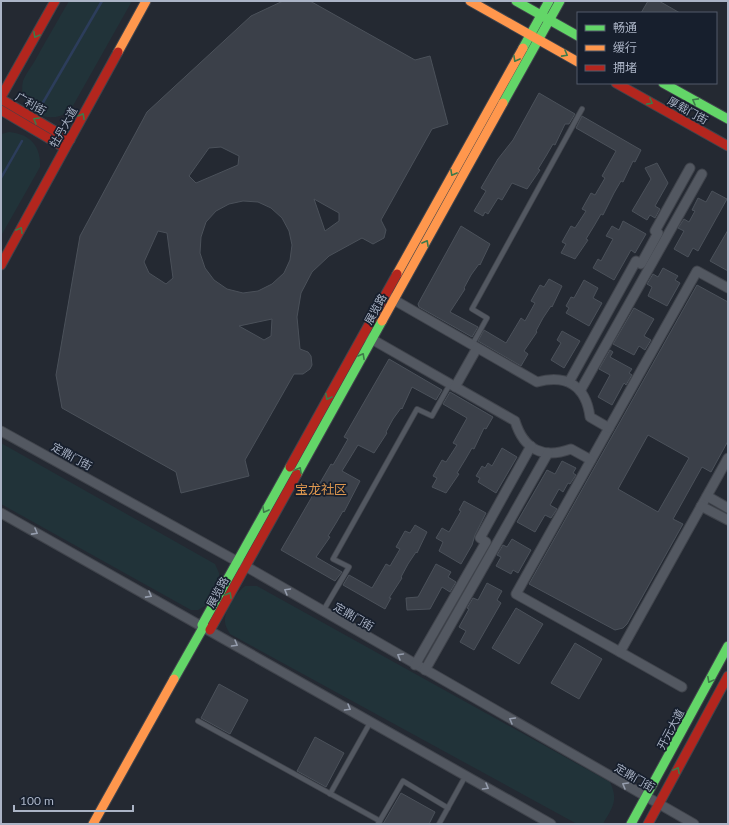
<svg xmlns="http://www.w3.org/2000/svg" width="729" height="825" viewBox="0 0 729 825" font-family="Lato,'Noto Sans SC',sans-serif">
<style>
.green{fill:#213339}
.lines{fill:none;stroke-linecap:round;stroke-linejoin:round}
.stream{stroke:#2c3d5b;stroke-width:2.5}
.building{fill:#3b4049;stroke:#4b515a;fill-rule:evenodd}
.lane-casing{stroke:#40444c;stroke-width:6}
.street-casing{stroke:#40444c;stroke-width:11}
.fast-casing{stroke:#40444c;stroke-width:11}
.slow-casing{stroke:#40444c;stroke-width:11}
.jam-casing{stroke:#40444c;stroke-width:11}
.lane{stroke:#535861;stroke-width:4.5}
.street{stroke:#535861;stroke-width:9}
.fast{stroke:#63d668;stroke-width:9}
.slow{stroke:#ff974d;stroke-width:9}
.jam{stroke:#b3261e;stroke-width:9}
.oneway{stroke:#3d7a4a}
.oneway2{stroke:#959dad}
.labels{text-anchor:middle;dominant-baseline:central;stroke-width:3.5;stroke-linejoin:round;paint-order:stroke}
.street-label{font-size:11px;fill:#abb4c6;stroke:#171f2d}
.quarter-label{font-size:13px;fill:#dd974f;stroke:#171f2d}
</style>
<rect width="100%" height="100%" fill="#242932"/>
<g class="green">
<path d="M69,1h63l-62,110c-11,7 -22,9 -34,2 -11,-6 -16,-20 -13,-32 3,-8 10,-16 14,-24 10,-18 21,-37 32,-56z"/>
<path d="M9,132c21,2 32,14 31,35l-39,69v-102z"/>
<path d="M1,443l214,121 4,9v9l-14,24 -7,4h-7l-190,-106z"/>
<path d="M245,586h12l353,196c9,19 2,26 -7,42h-26l-347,-190c-2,-4 -5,-8 -5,-12 -1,-12 11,-29 20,-36z"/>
</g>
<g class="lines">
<g class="stream">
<path d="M41,106l61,-105"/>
<path d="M1,178l21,-37"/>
</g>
</g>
<g class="building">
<path d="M283,1h27l105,59 15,-4 18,68 -16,5 -51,91 5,10 -2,8 -11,6 -11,-6 -33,18 -17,16 -11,21 -4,24 3,32 8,3 3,4 1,9 -2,4 -7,5h-9l-49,86 4,16 -68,17 -5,-21 -114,-64 -6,-33 24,-139 67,-124 104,-96zM221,147l18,9 -1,9 -42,18 -7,-7 20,-28zM314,199l25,14v8l-14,10zM243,201l15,1 13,6 11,10 7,13 3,14 -2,15 -6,13 -12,11 -14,7 -15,2 -16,-4 -13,-9 -9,-12 -5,-15 1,-16 5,-15 10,-11 13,-7zM158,231l9,2 6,45 -7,6 -17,-11 -5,-11zM272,319l-1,17 -7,4 -25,-14z"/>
<path d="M648,1h11l21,12h-39z"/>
<path d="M539,93l36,21 -6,10h-4l-10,21 -2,-1 -7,12 -8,13 2,1 -13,19 -15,-6 -10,17 -4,-2 -10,16 -3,-2 -2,4 -9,-5 12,-20 -5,-3 17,-29 15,-19z"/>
<path d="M582,116l59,34 -6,12 -2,-1 -10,21 -2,-1 -7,12 -11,22 -2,-1 -7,12 -8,13 2,1 -13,19 -14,-6 5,-9 -4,-2 9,-16 4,2 11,-17 -4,-2 9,-16 4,2 10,-17 -3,-2 14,-25 -40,-23z"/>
<path d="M657,163l11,20 -13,23 5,3 -5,9 -5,-3 -3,5 -15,-9 19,-32 -6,-11z"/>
<path d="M712,191l15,8 -29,52 -5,-3 -5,9 -14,-8 10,-18 -6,-3 6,-9 5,3 6,-11 -3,-1 6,-12 8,4z"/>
<path d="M623,221l23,13 -11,19 -4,-3 -17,30 -21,-12 5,-9 3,2 12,-22 -7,-3 6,-10 7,4z"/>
<path d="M461,226l29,18 -10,21 -1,-1 -8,11 -7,13 1,1 -15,23 28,15 -6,10 -53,-30 -1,-3z"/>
<path d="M728,230v41l-18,-10z"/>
<path d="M663,268l15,8 -3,4 5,3 -13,23 -19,-10 4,-9 -5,-3 6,-10 5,3z"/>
<path d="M549,279l13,7 -10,21 -1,-1 -8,12 -7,13 1,1 -13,19 4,3 -7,12 -43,-25 6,-11 22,13 15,-25 4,3 10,-18 -4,-2 9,-16 4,2z"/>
<path d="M584,280l14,8 -5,10 9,5 -13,23 -23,-13 3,-5 -3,-2 5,-9 3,1z"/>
<path d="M697,285l31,17v139l-17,31 -9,-5 -29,52 10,5 -56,100 -4,4 -8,2 -86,-46zM648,435l41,23 -31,54 -40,-23z"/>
<path d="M634,308l20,11 -10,17 7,4 -6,10 -6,-4 -5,9 -21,-11z"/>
<path d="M562,331l18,10 -16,27 -13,-8 10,-17 -4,-3z"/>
<path d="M610,350l3,2 -3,5 22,12 -3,4 3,2 -6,10 -2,-2 -12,22 -14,-8 12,-22 -11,-6z"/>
<path d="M389,359l53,31 -6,10 -24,-13 -10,22 -1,-1 -8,11 -7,13 1,1 -13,20 -16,-8 -16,26 18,10 -16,31 -1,-1 -7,12 -8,13 2,1 -14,20 26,15 -7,9 -54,-31 50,-86 2,1 15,-26 -4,-2z"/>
<path d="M450,392l43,25 -7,12 -2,-1 -10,21 -2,-1 -7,12 -8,13 2,1 -13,19 -14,-6 5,-9 -4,-2 9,-16 4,2 11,-17 -4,-2 14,-25 -24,-14z"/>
<path d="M502,448l15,9 -21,36 -18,-11 2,-4 -4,-2 6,-10 3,2 3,-5 4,3z"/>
<path d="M562,461l14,7 -3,5 3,2 -6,9 -2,-1 -5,9 -4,-3 -9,16 7,4 -6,9 -6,-3 -10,17 -18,-10 30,-52 8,4z"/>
<path d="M464,501l22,12 -11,22 -3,10 -11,19 -22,-13 4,-9 -7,-4 6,-10 7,4 12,-21 -2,-1z"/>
<path d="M415,525l12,7 -10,21 -1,-1 -8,12 -7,13 1,1 -13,20h2l-6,11 -42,-24 6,-10 23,13 14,-24 4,2 10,-17 -4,-2 9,-16 5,2z"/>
<path d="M512,539l19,11 -13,23 -5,-3 -2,4 -15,-8 5,-9 -4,-2 6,-10 4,2z"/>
<path d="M436,564l15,8 -3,5 8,5 -6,10 -8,-5 -12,22 -23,1 -1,-12 12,-1z"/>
<path d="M487,583l15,8 -5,9 4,3 -27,47 -14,-8 6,-11 -7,-4 10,-18 -2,-1 6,-10 5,2z"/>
<path d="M516,608l27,16 -24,40 -27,-16z"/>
<path d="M575,643l27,16 -23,40 -28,-16z"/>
<path d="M219,684l29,16 -18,34 -29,-16z"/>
<path d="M315,737l29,16 -18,34 -29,-16z"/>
<path d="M401,793l34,19 -6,12h-46z"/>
</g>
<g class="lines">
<g class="lane-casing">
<g id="lane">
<path d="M472,345l15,-27 -15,-9 110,-200"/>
<path d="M323,611l26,-44 -16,-8 84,-150 15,7 18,-32"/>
<path d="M198,721l182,100"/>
<path d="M330,794l41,-73"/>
<path d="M378,824l25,-43 45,27"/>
<path d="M439,824l27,-49"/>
</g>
</g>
<g class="street-casing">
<g id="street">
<path d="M728,288l-31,-17 -181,323 104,58 108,-194"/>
<path d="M389,297l148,85c30,-8 49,4 53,35l19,11"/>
<path d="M368,337l147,84c9,29 28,38 56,28l20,11"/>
<path d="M569,382l67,-121 5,3 17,-31 -3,-2 35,-63"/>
<path d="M455,387l22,-39"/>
<path d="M580,391l122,-217"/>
<path d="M1,431l239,132 454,261"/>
<path d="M707,496l21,12"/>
<path d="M701,506l27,14"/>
<path d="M1,513l550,311"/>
<path d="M620,652l62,35"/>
<path d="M415,665l71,-123 -6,-4 51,-92"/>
<path d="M425,670l123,-217"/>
</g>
</g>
<g class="fast-casing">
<g id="fast">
<path d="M516,1l62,35"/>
<path d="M523,48l26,-47"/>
<path d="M663,83l65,36"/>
<path d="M503,103l57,-102"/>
<path d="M297,474l85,-153"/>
<path d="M202,625l88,-158"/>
<path d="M174,679l30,-53"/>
<path d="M631,824l97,-178"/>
</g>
</g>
<g class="slow-casing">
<g id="slow">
<path d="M470,1l108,61"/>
<path d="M118,52l28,-51"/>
<path d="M397,274l126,-226"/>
<path d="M382,321l121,-218"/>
<path d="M93,824l81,-145"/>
</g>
</g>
<g class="jam-casing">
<g id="jam">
<path d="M616,83l112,63"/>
<path d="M1,97l54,-96"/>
<path d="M1,99l69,41"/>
<path d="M1,110l64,38"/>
<path d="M1,265l117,-213"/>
<path d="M290,467l107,-193"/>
<path d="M210,630l87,-156"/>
<path d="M648,824l80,-148"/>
</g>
</g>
<use href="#lane" class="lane"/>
<use href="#street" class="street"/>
<use href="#fast" class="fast"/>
<use href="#slow" class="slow"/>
<use href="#jam" class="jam"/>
</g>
<defs><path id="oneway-chevron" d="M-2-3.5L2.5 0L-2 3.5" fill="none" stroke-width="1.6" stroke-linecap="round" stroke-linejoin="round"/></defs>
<g class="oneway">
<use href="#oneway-chevron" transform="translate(36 35) rotate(119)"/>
<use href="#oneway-chevron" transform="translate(565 54) rotate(29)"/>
<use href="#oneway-chevron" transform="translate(516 59) rotate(119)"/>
<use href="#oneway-chevron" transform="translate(695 101) rotate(-151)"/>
<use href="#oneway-chevron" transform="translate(650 102) rotate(29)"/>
<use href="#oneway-chevron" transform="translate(82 116) rotate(-61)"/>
<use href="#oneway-chevron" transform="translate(36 120) rotate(-150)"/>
<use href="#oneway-chevron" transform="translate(453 173) rotate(119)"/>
<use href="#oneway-chevron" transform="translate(20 230) rotate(-61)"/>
<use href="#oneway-chevron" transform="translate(426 243) rotate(-61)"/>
<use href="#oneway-chevron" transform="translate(362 356) rotate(-61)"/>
<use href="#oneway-chevron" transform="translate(328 397) rotate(119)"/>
<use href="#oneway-chevron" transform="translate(299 470) rotate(-61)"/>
<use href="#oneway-chevron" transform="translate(265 510) rotate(119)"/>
<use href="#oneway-chevron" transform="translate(229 595) rotate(-61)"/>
<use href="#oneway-chevron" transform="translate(710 680) rotate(118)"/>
<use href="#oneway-chevron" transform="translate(677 770) rotate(-62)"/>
</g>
<g class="oneway2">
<use href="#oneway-chevron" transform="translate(35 532) rotate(29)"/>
<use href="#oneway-chevron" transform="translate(287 591) rotate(-150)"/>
<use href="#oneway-chevron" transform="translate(149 595) rotate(29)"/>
<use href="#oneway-chevron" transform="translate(235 644) rotate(30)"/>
<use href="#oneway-chevron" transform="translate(400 656) rotate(-150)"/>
<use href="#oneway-chevron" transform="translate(348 708) rotate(30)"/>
<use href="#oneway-chevron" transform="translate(512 720) rotate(-150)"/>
<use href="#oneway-chevron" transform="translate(625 785) rotate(-150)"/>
<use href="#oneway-chevron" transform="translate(486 787) rotate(30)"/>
</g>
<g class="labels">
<g class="street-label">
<text transform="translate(31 103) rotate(30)">广利街</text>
<text transform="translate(688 110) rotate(29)">厚载门街</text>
<text transform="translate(63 127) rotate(-61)">牡丹大道</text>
<text transform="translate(375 309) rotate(-61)">展览路</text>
<text transform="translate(72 456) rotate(29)">定鼎门街</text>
<text transform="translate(217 592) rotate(-61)">展览路</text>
<text transform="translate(354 616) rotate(30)">定鼎门街</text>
<text transform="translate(670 729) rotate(-62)">开元大道</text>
<text transform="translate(635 777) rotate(30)">定鼎门街</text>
</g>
<g class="quarter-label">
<text x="321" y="489">宝龙社区</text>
</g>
</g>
<rect width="729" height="825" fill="none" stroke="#abb4c6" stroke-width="4"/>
<rect x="577" y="12" width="140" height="72" fill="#171f2d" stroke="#525b6a"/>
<rect x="585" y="25" width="20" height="6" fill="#63d668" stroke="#525b6a"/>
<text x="613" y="32" font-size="12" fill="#abb4c6">畅通</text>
<rect x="585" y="45" width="20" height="6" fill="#ff974d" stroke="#525b6a"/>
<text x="613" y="52" font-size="12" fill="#abb4c6">缓行</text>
<rect x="585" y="65" width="20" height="6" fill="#b3261e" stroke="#525b6a"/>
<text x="613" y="72" font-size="12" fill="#abb4c6">拥堵</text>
<path d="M14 805v6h119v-6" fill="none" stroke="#abb4c6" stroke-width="2"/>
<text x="20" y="805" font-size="12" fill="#abb4c6" stroke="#171f2d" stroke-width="3" paint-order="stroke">100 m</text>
</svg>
